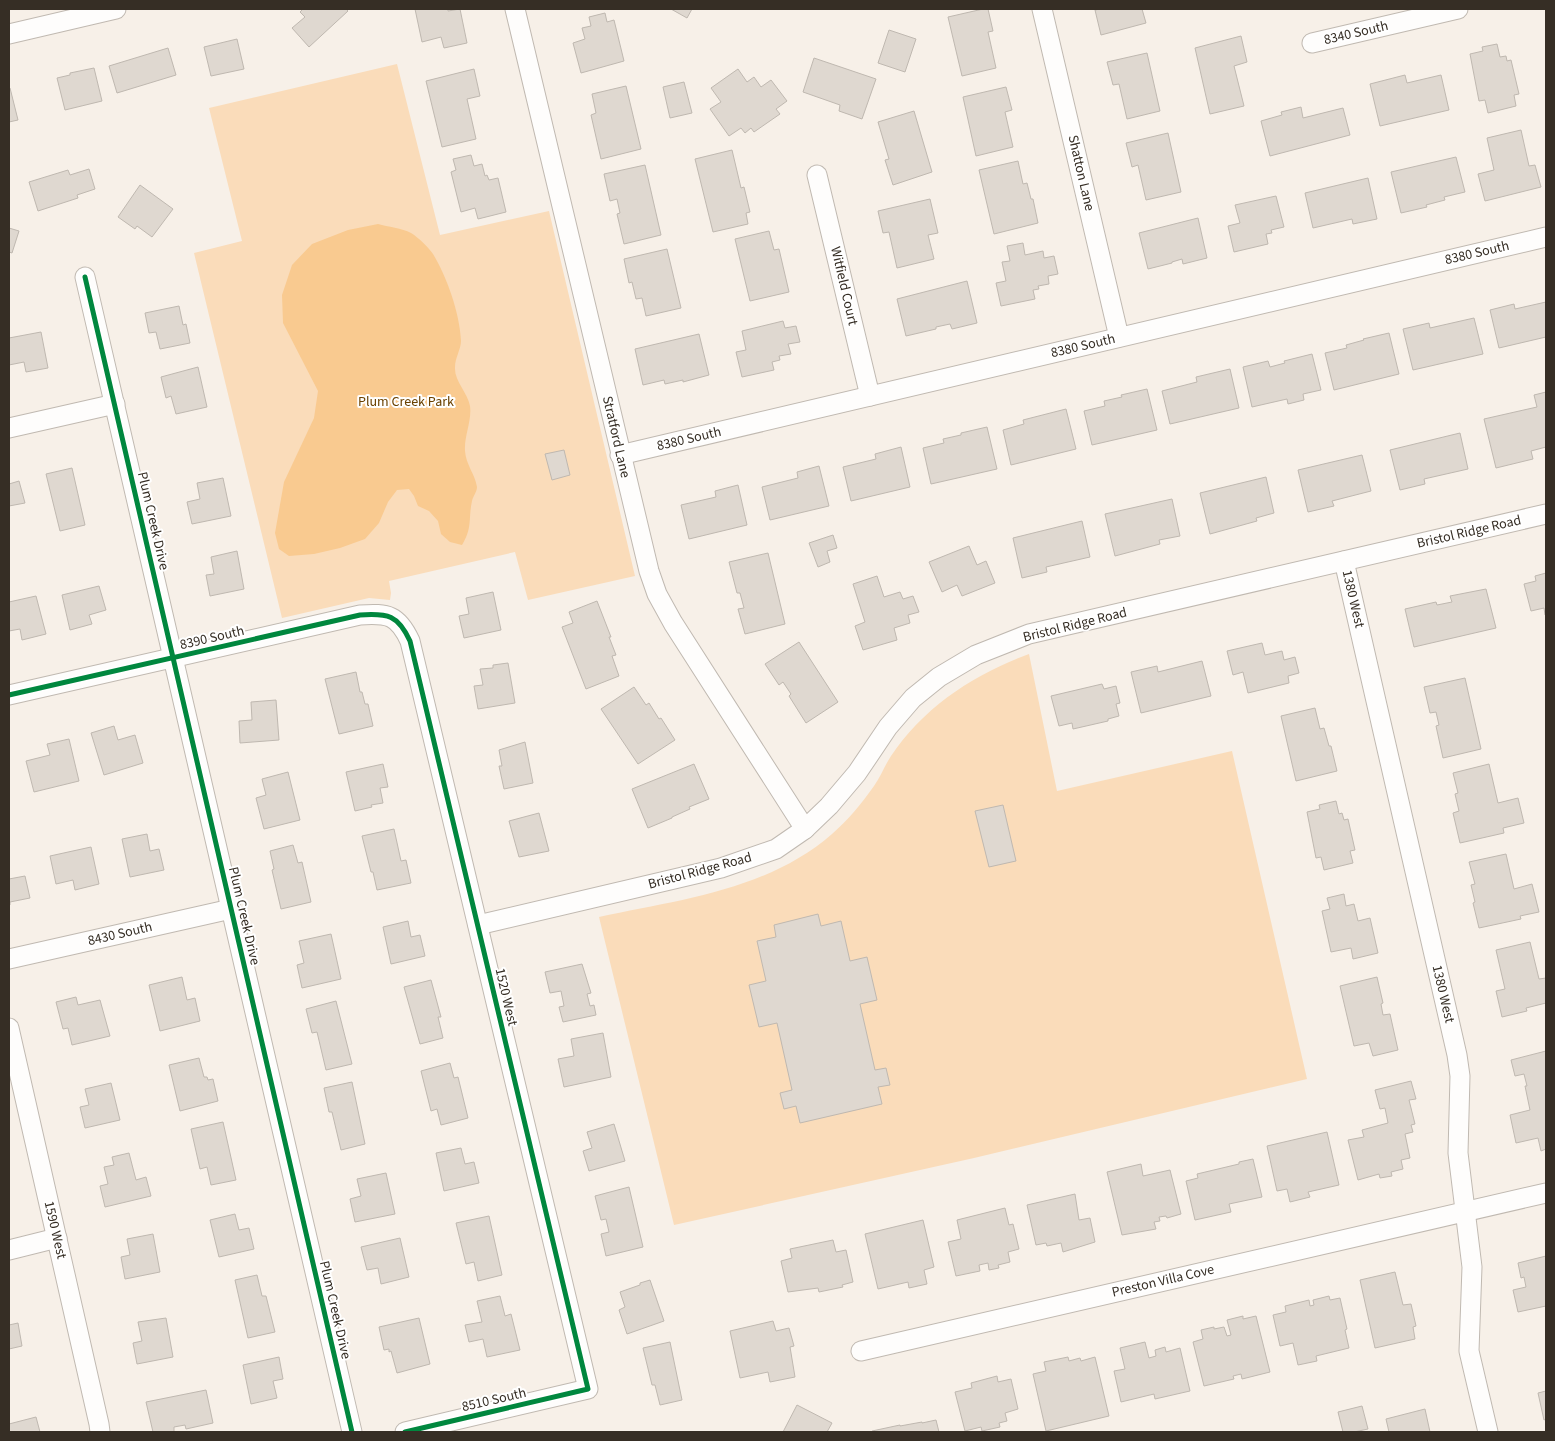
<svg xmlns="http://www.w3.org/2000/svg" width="1555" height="1441" viewBox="0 0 1555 1441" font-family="'Source Sans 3',sans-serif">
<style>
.green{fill:#fadcba}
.water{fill:#f9ca90}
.building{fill:#dfd8d0;stroke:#bfb8b0}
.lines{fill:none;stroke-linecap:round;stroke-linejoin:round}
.street-casing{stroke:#c0b9b1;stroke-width:21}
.street{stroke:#fefdfc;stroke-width:19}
.cycleway-casing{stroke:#fff;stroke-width:8}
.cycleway{stroke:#00873e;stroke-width:5}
.labels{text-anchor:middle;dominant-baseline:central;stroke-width:4;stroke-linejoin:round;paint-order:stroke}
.street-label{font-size:14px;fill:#362e25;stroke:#fff}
.park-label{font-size:14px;fill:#6a4100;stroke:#fff}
</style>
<rect width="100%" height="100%" fill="#f7f0e8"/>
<g class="green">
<path d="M397,64l43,171 109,-24 86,365 -107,24 -13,-48 -126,29 2,12 -1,7 -21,-2 -87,20 -88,-365 48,-12 -33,-133z"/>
<path d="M1029,654l28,137 175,-40 75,328 -333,79 -300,67 -75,-308c80,-17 169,-27 233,-83 16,-14 30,-31 42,-48 7,-10 11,-21 17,-30 33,-49 83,-82 138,-102z"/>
</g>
<path class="water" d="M378,224c10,3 24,4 33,9 7,4 18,15 22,21 14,23 27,60 28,87 0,8 -6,17 -6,26 -1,14 13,26 15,39 2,15 -6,30 -5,45 1,14 10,23 12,36 0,5 -4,9 -5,14 -4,18 1,26 -10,44l-12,-3 -9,-8 -3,-13 -9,-10 -11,-5 -4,-10 -5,-7 -12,1 -9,12 -9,21 -14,16 -25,9 -26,6 -25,2 -10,-7 -4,-16 9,-51 30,-64 4,-27 -35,-68 -1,-28 10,-30 20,-21 36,-14z"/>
<g class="building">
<path d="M303,9h43l2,2 -39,36 -17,-19 13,-11 -5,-5z"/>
<path d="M415,9h33v2l12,-2 7,34 -23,5 -3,-11 -19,5z"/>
<path d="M671,9h21l-5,9z"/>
<path d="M983,9h5l5,22 -5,1 8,36 -34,8 -14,-59z"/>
<path d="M1100,9h42l4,14 -45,12 -6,-25z"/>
<path d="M605,13l2,9 7,-2 10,41 -43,12 -8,-30 12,-4 -3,-11 9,-2 -2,-9z"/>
<path d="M889,30l27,9 -11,33 -27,-9z"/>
<path d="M1241,36l6,26 -13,4 10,40 -34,8 -15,-66z"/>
<path d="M237,39l7,30 -33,7 -7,-29z"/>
<path d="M1497,44l3,13 6,-1 1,5 4,-1 8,34 -5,1 2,11 -28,7 -3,-13 -6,1 -9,-47 13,-3 -1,-4z"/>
<path d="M168,48l8,27 -59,18 -8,-27z"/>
<path d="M1147,53l13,58 -33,8 -8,-35 -6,1 -6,-23z"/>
<path d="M814,58l62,21 -14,40 -23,-8 1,-6 -37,-13z"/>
<path d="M94,68l8,33 -37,9 -8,-32 13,-3v-2z"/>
<path d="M474,69l6,27 -13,3 9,40 -34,8 -16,-66z"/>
<path d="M738,69l9,13 7,-5 7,10 10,-7 16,21 -11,8 4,5 -26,18 -3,-4 -6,5 -4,-5 -12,8 -19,-27 11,-7 -10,-14z"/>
<path d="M1405,75l2,8 34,-8 8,35 -69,16 -10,-42z"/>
<path d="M684,82l8,31 -22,5 -7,-31z"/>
<path d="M626,86l15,63 -40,10 -10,-44 5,-2 -4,-19z"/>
<path d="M1006,87l6,23 -7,2 8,35 -37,9 -13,-59z"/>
<path d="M10,88l8,32 -9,2v-33z"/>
<path d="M1301,107l2,11 40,-10 7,27 -80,21 -9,-35 21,-6 -1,-3z"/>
<path d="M914,111l18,61 -39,13 -8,-25 4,-1 -11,-37z"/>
<path d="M1521,130l8,36 6,-1 6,22 -56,14 -7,-27 16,-4 -7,-32z"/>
<path d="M1168,133l13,59 -35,8 -8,-35 -6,2 -6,-24z"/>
<path d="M732,150l9,38 3,-1 6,25 -4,1 2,11 -35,8 -18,-73z"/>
<path d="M471,155l3,11 8,-2 3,12 2,-1 2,5 9,-2 8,34 -28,7 -3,-11 -14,4 -10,-40 5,-2 -3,-11z"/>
<path d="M1456,157l9,35 -21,5 1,3 -19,5 1,2 -26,6 -10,-41z"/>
<path d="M1018,161l5,23 4,-1 4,16h2l5,24 -44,11 -15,-64z"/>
<path d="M645,165l16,70 -37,9 -7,-30 3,-1 -3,-14 -7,2 -6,-27z"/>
<path d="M89,169l6,20 -18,6 1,3 -40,13 -9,-29 39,-12 2,5z"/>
<path d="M1368,178l9,41 -24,5 -1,-5 -39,9 -8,-35z"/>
<path d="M140,185l33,24 -21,28 -15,-11 -2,3 -17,-12z"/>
<path d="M1276,196l8,31 -13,3 1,3 -6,1 2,10 -34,8 -6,-26 12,-3 -5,-18z"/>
<path d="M930,199l8,34 -10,2 6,24 -37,9 -8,-36 -6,1 -5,-22z"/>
<path d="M1198,218l9,40 -24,6 -1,-5 -10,3v1l-24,6 -9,-36z"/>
<path d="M9,228l10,3 -7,22 -3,-1z"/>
<path d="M769,231l5,19 5,-1 10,43 -39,9 -15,-62z"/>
<path d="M1023,243l2,12 18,-4 1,7 10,-2 4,18 -10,2 1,8 -11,2 1,3 -6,1 2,9 -34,7 -5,-23 10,-2 -4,-19 8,-1 -3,-15z"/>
<path d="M667,249l14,59 -35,8 -4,-18 -6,1 -4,-17 -3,1 -5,-24z"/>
<path d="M967,281l10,42 -25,6 -2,-5 -14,3v2l-30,7 -9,-37z"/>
<path d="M1546,302v35l-47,11 -9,-38 24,-6 1,5z"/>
<path d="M179,306l4,19 3,-1 4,19 -30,6 -4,-17 -7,1 -4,-20z"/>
<path d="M1474,318l9,36 -70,16 -10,-41 26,-6 1,5z"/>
<path d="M783,321l2,7 11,-2 4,16 -12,2 3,10 -12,2 1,4 -8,2 2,8 -32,7 -6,-25 10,-2 -4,-19z"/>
<path d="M41,332l7,36 -22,4 -2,-10 -15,3v-27z"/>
<path d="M1389,333l10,41 -65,16 -9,-37 22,-5 -1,-3 18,-5 -1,-1z"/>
<path d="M699,334l10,41 -26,7v-2l-18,4 -1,-4 -21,5 -8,-36z"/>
<path d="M1312,354l9,36 -18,4 1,6 -16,4 -1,-5 -35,8 -9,-40 25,-6 2,6 15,-4 -1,-2z"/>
<path d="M198,367l9,40 -31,7 -5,-18 -5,2 -5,-21z"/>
<path d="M1230,369l9,39 -69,16 -8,-33 35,-9 -1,-5z"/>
<path d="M1147,389l10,41 -65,15 -8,-34 21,-5 -1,-5 18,-4 -1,-2z"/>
<path d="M1546,392v55l-15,4 2,8 -37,9 -12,-49 53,-12 -3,-12z"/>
<path d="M1066,409l10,40 -65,16 -8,-35 21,-6 -1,-4z"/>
<path d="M987,427l10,42 -66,15 -8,-36 21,-5 -1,-4 18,-4v-2z"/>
<path d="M1460,433l8,36 -44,10 1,5 -25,6 -10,-40z"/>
<path d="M901,447l9,40 -59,14 -8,-34 33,-8 -1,-5z"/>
<path d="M564,450l6,25 -18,5 -7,-26z"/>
<path d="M1362,455l9,36 -39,10 2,5 -26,6 -10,-42z"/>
<path d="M819,466l10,40 -59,14 -8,-33 36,-9 -1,-6z"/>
<path d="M72,468l13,57 -25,6 -14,-57z"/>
<path d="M1266,477l8,36 -18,5 1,3 -47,13 -10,-41z"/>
<path d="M223,478l8,38 -39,8 -5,-22 13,-3 -3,-16z"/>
<path d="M19,481l6,22 -16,3v-22z"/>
<path d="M738,485l9,40 -58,14 -8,-34 35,-8 -1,-6z"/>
<path d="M1172,499l8,37 -21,4 1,4 -45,12 -10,-42z"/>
<path d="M1082,521l8,36 -44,10 1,5 -25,6 -9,-40z"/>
<path d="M833,535l4,13 -10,3 3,11 -12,5 -9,-24z"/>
<path d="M969,546l8,19 9,-4 9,22 -33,13 -5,-11 -15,7 -13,-30z"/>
<path d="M237,551l7,38 -34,7 -4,-21 8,-1 -3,-17z"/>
<path d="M768,553l17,71 -40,10 -7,-25 6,-1 -4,-15h-3l-8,-31z"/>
<path d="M1546,573v41l-1,1 -1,-7 -13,3 -7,-27 12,-3 -1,-5z"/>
<path d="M877,576l7,21 16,-5 3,7 10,-3 6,16 -11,3 2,8 -16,5 3,12 -34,10 -8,-24 10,-4 -12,-38z"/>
<path d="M99,586l7,24 -17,5 3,9 -22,6 -8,-35z"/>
<path d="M1486,589l10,39 -82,19 -9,-38 31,-7 1,3 15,-3 -2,-6z"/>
<path d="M493,592l8,38 -37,8 -5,-22 10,-2 -3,-16z"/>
<path d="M36,596l10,38 -24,6 -2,-11 -11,2v-29z"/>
<path d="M597,601l14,36h-2l7,18 -4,1 7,20 -33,13 -24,-62 11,-4 -4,-11z"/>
<path d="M799,642l39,60 -32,21 -17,-27 2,-2 -8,-12 -4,3 -14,-21z"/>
<path d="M1262,643l3,12 17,-4 2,9 11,-3 4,16 -11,3 1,7 -41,10 -5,-21 -10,3 -6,-24z"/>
<path d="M1202,661l9,35 -70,17 -10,-41 26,-6 1,6z"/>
<path d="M508,663l7,40 -37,6 -4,-23 9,-1 -3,-16 13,-1v-3z"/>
<path d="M356,672l4,20h2l3,12h3l5,22 -34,8 -14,-55z"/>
<path d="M1465,678l16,71 -38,9 -7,-32 3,-1 -3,-13 -6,1 -6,-26z"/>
<path d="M1102,684l2,5 12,-3 4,17 -4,1 3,12 -11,3v2l-35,8 -1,-6 -13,3 -8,-30z"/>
<path d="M634,687l12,18 3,-2 10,16 2,-1 14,22 -37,24 -37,-55z"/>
<path d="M276,700l3,40 -39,3 -1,-22 13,-1 -1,-18z"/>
<path d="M1315,708l5,21 4,-1 5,18h2l6,25 -41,10 -15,-65z"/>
<path d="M114,726l4,14 17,-5 8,28 -39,12 -13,-42z"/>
<path d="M69,739l10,42 -45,11 -8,-31 24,-6 -3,-11z"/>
<path d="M525,742l8,41 -29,6 -5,-23h3l-3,-16z"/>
<path d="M383,764l5,23 -8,1 3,15 -12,2 1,2 -17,4 -9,-39z"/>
<path d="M694,764l15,35 -20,8 1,2 -18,8v1l-24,10 -16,-39z"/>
<path d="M1489,764l9,39 20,-5 6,25 -21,5 1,5 -44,10 -7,-30 6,-2 -4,-17 3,-1 -5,-20z"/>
<path d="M288,772l12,48 -36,9 -8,-31 10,-3 -4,-16z"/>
<path d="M1336,801l3,13 3,-1 2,7 4,-1 7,31 -5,1 3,12 -29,7 -3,-13 -5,1 -9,-46 13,-3 -1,-4z"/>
<path d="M1003,805l13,56 -27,6 -14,-56z"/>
<path d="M539,813l10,38 -30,6 -10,-36z"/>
<path d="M394,829l7,32 5,-1 5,23 -34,7 -4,-18h-2l-9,-36z"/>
<path d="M147,834l3,17 9,-2 5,21 -34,7 -8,-38z"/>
<path d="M293,845l5,18 4,-1 9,40 -30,7 -9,-39 2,-1 -4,-18z"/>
<path d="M91,847l8,37 -24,6 -2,-10 -17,4 -6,-28z"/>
<path d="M1506,854l8,35 18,-5 7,28 -19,4 1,3 -42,9 -6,-25 2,-1 -4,-17 4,-1 -6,-22z"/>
<path d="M25,876l5,22 -20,4v3h-1v-26z"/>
<path d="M1344,894l2,12 8,-2 4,17 12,-3 8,35 -25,6 -2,-11 -20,4 -9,-41 8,-2 -3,-11z"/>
<path d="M818,914l3,12 20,-5 9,40 17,-4 10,43 -17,4 15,66 11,-2 4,17 -12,2 4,17 -82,19 -4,-17 -12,3 -4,-16 12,-3 -15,-67 -18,4 -10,-42 17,-4 -9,-40 19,-4 -2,-12z"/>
<path d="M408,921l3,16 9,-2 5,21 -34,8 -8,-37z"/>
<path d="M331,934l10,45 -39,9 -5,-23 7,-2 -5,-22z"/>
<path d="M1530,942l9,37 7,-1v25l-20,5 1,3 -25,6 -6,-26 9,-2 -9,-39z"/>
<path d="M582,964l9,29 -4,1 3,12 4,-1 2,10 -33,7 -4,-15 5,-1 -3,-15 -11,2 -5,-21z"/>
<path d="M182,977l5,23 8,-2 5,23 -40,10 -11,-46z"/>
<path d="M1377,977l6,26 -2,1 2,11 7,-1 8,36 -25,6 -4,-13 -15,3 -14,-60z"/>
<path d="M431,980l10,37h-3l5,21 -23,6 -16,-57z"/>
<path d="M76,997l2,8 22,-5 10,36 -38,9 -4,-17 -5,1 -7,-27z"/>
<path d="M336,1001l16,63 -26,6 -9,-38 -5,1 -6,-24z"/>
<path d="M603,1033l8,44 -47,10 -6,-28 16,-3 -3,-17z"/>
<path d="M1546,1051v98l-5,2 -3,-13 -22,5 -6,-28 20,-5 -5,-24h2l-3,-12 -9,2 -4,-16z"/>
<path d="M199,1058l5,19h3l1,3 5,-1 5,22 -38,10 -11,-46z"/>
<path d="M450,1063l4,15 4,-1 10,41 -27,7 -4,-16 -6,2 -10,-40z"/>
<path d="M1411,1081l5,18 -7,1 6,24 -4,1 2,7 -8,2 5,24 -9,2 2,9 -12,3 1,4 -12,2 -1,-4 -21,6 -10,-40 16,-3 -2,-7 26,-7 -3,-15 -5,1 -5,-19z"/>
<path d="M352,1082l13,62 -24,6 -9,-38h-3l-5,-24z"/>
<path d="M111,1083l9,37 -35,8 -5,-21 9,-2 -4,-16z"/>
<path d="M223,1122l13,58 -25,5 -4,-18 -7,2 -9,-40z"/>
<path d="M614,1124l11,37 -36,10 -6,-20 9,-3 -5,-16z"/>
<path d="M1327,1132l12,53 -31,7 2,5 -20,5 -3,-13 -10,2 -10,-45z"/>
<path d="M461,1148l4,16 9,-2 5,21 -35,8 -8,-38z"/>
<path d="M129,1153l7,27 10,-3 5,19 -46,11 -5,-21 8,-2 -4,-17 10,-2 -2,-8z"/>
<path d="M1253,1159l9,38 -33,7 2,8 -36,8 -9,-39 12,-3 -1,-4 42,-10v-2z"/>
<path d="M1141,1164l2,12 27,-6 11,44 -14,4 -1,-2 -7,1 1,4 -6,1 2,7 -34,6 -15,-63z"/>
<path d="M386,1173l9,41 -40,8 -5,-23 11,-3 -4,-17z"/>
<path d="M629,1187l14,60 -37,9 -5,-22 8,-2 -3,-13 -5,1 -6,-24z"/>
<path d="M1075,1194l4,26 11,-2 5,24 -32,10 -2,-9 -14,3 -1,-3 -10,2 -9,-40z"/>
<path d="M1005,1208l4,17 4,-1 6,25 -11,3 2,10 -12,3 1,3 -10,2 -1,-7 -9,2 1,6 -24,5 -8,-34 13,-3 -4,-19z"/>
<path d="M235,1214l4,16 10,-2 5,21 -35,8 -9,-37z"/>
<path d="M489,1216l13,59 -24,6 -4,-19 -8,2 -10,-41z"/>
<path d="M923,1220l11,47 -10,3 3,14 -18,4 -1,-6 -30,7 -13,-55z"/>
<path d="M153,1234l7,38 -35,7 -4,-22 9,-2 -3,-16z"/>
<path d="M400,1238l9,39 -28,7 -3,-16 -11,2 -6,-23z"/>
<path d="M833,1240l3,12 10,-2 7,32 -11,3 1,2 -24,5 -1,-4 -30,4 -7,-31 11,-3 -2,-9z"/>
<path d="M1546,1256v50l-28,6 -5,-22 13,-3 -2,-10 -3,1 -3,-15z"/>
<path d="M1395,1272l8,33 8,-1 5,22 -3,1 2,12 -40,9 -15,-68z"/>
<path d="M257,1275l5,21h4l9,36 -27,6 -13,-58z"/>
<path d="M650,1280l14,41 -37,13 -8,-24 6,-3 -5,-15 20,-7v-2z"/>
<path d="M500,1296l5,20 6,-2 9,36 -33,7 -4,-18 -14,3 -4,-17 17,-3 -5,-21z"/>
<path d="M1329,1296l1,4 10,-2 7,31 -2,1 4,18 -33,8 1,5 -19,4 -5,-22 -13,3 -7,-31 13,-3 -1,-6 24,-6 1,6 4,-1 -1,-5z"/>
<path d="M1243,1316v3l13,-3 14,56 -28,7 -1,-5 -8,2 1,3 -30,7 -11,-44 10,-3 -2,-9 13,-3v2l10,-2 3,9 4,-1 -4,-15z"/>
<path d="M166,1318l7,39 -36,7 -4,-21 9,-2 -4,-19z"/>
<path d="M419,1318l11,46 -33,9 -6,-22 -2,1v-3l-5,1 -5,-23z"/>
<path d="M773,1321l3,10 13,-3 5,18 -4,1 5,30 -25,5 -2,-10 -28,6 -10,-47z"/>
<path d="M18,1323l4,23 -13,3v-24z"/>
<path d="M670,1342l12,58 -22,5 -5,-20h-3l-9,-37z"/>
<path d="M1145,1342l4,16 7,-2 -1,-6 10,-3 1,5 14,-4 10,43 -35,8 -1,-5 -33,8 -7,-31 11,-2 -5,-21z"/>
<path d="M279,1357l4,22 -10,2 4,17 -26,6 -8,-39z"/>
<path d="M1068,1357l1,4 11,-3 1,3 14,-4 14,59 -63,15 -13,-57 13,-3 -2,-9z"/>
<path d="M997,1376l1,6 13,-3 7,30 -13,4 2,8 -8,2 1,4 -18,4 -1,-4 -16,4 -10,-39 17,-4 -1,-5z"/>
<path d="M206,1390l7,33 -27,6 -1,-4 -11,2v5h-21l-7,-30z"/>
<path d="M1546,1391v30v-2l-2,1 -6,-27z"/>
<path d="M797,1405l35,18 -5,9h-44z"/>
<path d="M1362,1406l6,23 -14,3h-11l-5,-20z"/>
<path d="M1425,1409l5,23h-41l-3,-13z"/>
<path d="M36,1417l4,15h-31v-8z"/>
<path d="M936,1420l3,12h-66l-1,-1 28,-6v1l22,-4v1z"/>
</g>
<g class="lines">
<g class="street-casing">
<g id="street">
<path d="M515,9l134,562 8,23 16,29 132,206"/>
<path d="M1042,9l77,328"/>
<path d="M9,34l107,-25"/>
<path d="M1312,43l146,-34"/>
<path d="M817,175l53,221"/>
<path d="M85,277l267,1155"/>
<path d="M9,428l106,-24"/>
<path d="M620,455l926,-218"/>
<path d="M1344,561l113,494 3,21 -2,77 14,114 -3,84 19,81"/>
<path d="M9,695l351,-80c28,-2 38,0 50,26l178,748 -183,43"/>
<path d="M478,925l243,-57 55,-19 29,-20 24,-23 28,-33 31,-46 25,-29 26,-21 37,-22 53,-21 517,-120"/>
<path d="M9,959l222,-50"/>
<path d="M9,1028l90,396 1,8"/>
<path d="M9,1250l48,-12"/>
<path d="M861,1351l685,-158"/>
</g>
</g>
<use href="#street" class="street"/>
<g class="cycleway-casing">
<g id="cycleway">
<path d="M85,277l267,1155"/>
<path d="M9,695l351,-80c28,-2 38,0 50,26l178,748 -183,43"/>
</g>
</g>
<use href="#cycleway" class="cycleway"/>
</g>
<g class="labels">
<g class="street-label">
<text transform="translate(1356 33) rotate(-13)">8340 South</text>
<text transform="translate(1081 173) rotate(77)">Shatton Lane</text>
<text transform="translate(1477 253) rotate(-13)">8380 South</text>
<text transform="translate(844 286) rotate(77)">Witfield Court</text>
<text transform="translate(1083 346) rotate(-13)">8380 South</text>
<text transform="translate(616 437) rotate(77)">Stratford Lane</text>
<text transform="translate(689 439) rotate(-13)">8380 South</text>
<text transform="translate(153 521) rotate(77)">Plum Creek Drive</text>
<text transform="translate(1469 532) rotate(-13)">Bristol Ridge Road</text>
<text transform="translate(1353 599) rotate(77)">1380 West</text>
<text transform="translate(1075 625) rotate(-14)">Bristol Ridge Road</text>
<text transform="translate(212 638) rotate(-13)">8390 South</text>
<text transform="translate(700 871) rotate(-15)">Bristol Ridge Road</text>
<text transform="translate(244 916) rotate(77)">Plum Creek Drive</text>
<text transform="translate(120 934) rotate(-13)">8430 South</text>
<text transform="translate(1443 994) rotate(77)">1380 West</text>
<text transform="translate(506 997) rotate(77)">1520 West</text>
<text transform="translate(55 1230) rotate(77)">1590 West</text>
<text transform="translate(1163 1281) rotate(-13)">Preston Villa Cove</text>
<text transform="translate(335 1310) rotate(77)">Plum Creek Drive</text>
<text transform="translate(494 1400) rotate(-13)">8510 South</text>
</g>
<g class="park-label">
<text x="406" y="402">Plum Creek Park</text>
</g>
</g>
<rect width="1555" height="1441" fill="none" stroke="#362e25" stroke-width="20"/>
</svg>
